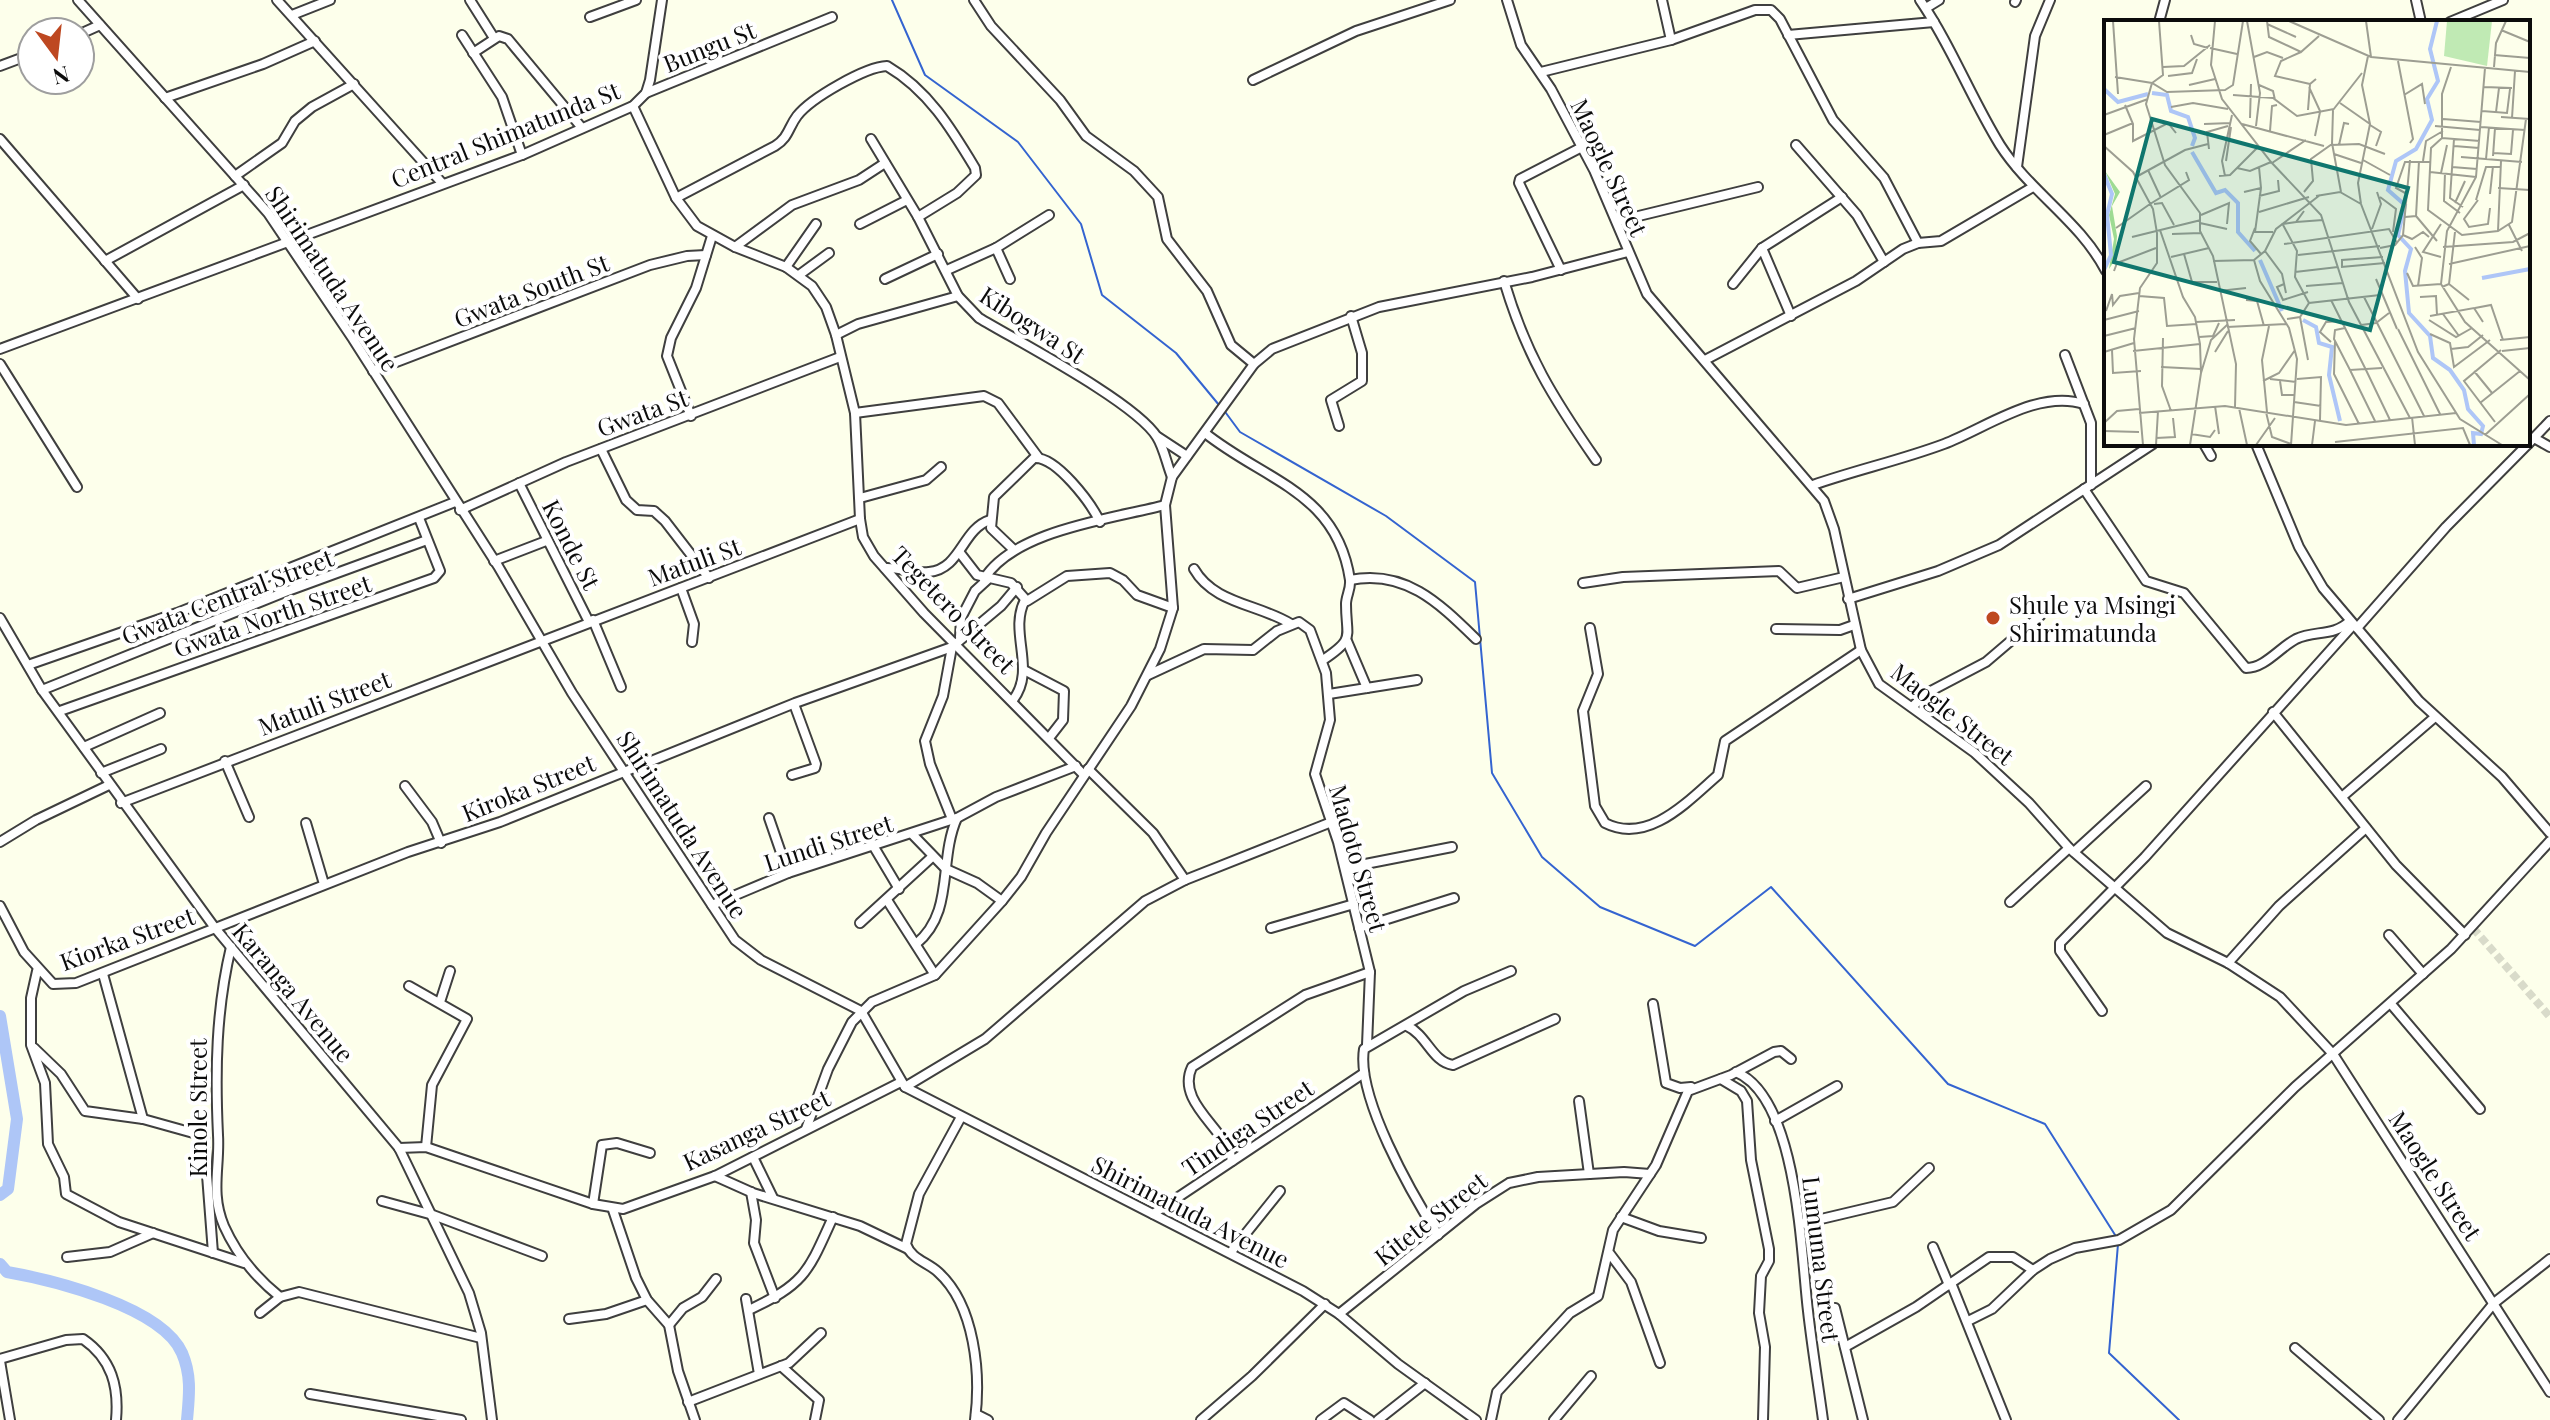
<svg xmlns="http://www.w3.org/2000/svg" width="2550" height="1420" viewBox="0 0 2550 1420" font-family="'Playfair Display',serif">
<style>
.lines{fill:none;stroke-linecap:round;stroke-linejoin:round}
.stream{stroke:#3464d0;stroke-width:2}
.river{stroke:#aec6f7;stroke-width:12}
.street-tunnel{stroke:#d9dbca;stroke-width:8;stroke-dasharray:8 4;stroke-linecap:butt}
.street-casing{stroke:#3f3f3f;stroke-width:12}
.street{stroke:#fff;stroke-width:8}
.poi-dot{fill:#be4821;stroke:#fff;stroke-width:3}
.labels{text-anchor:middle;dominant-baseline:central;stroke-width:8;stroke-linejoin:round;paint-order:stroke}
.street-label{font-size:24px;fill:#0c0c0c;stroke:#fff}
.poi-label{font-size:24px;fill:#0c0c0c;stroke:#fff;text-anchor:start}
.inset-river{fill:none;stroke:#aec6f7;stroke-width:4}
.inset-road{fill:none;stroke:#9d9e92;stroke-width:2}
.view{fill:#0f766e;fill-opacity:0.15;stroke:#0f766e;stroke-width:4}
.inset-edge{fill:none;stroke:#0c0c0c;stroke-width:4}
</style>
<rect width="100%" height="100%" fill="#fdffeb"/>
<g class="lines">
<g class="stream">
<path d="M892,0l33,75 93,67 63,82 21,71 74,58 43,52"/>
<path d="M1223,409l17,23 146,84 89,66 17,191 50,84 58,50 95,39 76,-59 177,197 97,40 72,114"/>
<path d="M2118,1244l-9,109 70,67"/>
</g>
<g class="river">
<path d="M0,1016l17,103 -9,70 -8,6"/>
<path d="M0,1264l7,8c46,8 155,35 175,81 10,23 7,44 5,67"/>
</g>
<path class="street-tunnel" d="M2473,928l77,89"/>
<g class="street-casing">
<g id="street">
<path d="M78,0l190,213 85,126 145,227 74,127 163,247 26,20 100,51 44,76 398,204 36,23 59,50 78,56"/>
<path d="M277,0l165,183"/>
<path d="M470,0l24,38"/>
<path d="M974,0l17,26 69,74 26,36 48,35 24,26 9,42 40,52 24,54 23,19"/>
<path d="M1507,0l14,45 30,44 43,81 53,124 177,207 10,28 27,121 18,34 96,69 54,50 40,45 98,85 61,30 52,34 53,57 217,338"/>
<path d="M1662,0l9,40"/>
<path d="M1920,0c31,45 51,98 80,145 30,47 80,76 106,126"/>
<path d="M2416,0l5,22"/>
<path d="M2015,2l1,-2"/>
<path d="M1926,8l13,-8"/>
<path d="M292,15l38,-15"/>
<path d="M590,17l46,-17"/>
<path d="M2159,22l6,-22"/>
<path d="M2450,22l53,-22"/>
<path d="M80,34l20,-9"/>
<path d="M462,35l40,62 20,58"/>
<path d="M1788,35l146,-13"/>
<path d="M473,53l26,-17 9,3 74,89"/>
<path d="M0,66l32,-12"/>
<path d="M1541,72l130,-32 84,-30h16l9,9 53,101 51,58 34,65"/>
<path d="M1253,80l103,-49 94,-31"/>
<path d="M646,93l186,-76"/>
<path d="M165,98l98,-34 52,-23"/>
<path d="M633,106l43,92 21,28 38,21 51,20 26,19 14,21 10,28 19,78 5,106 3,18 11,19 50,57 160,162"/>
<path d="M0,139l138,160"/>
<path d="M871,139l47,78 40,79 21,22c40,24 156,84 178,119 7,11 10,28 15,40"/>
<path d="M1796,145l61,70 27,47"/>
<path d="M2017,167l18,-131 15,-36"/>
<path d="M235,176l47,-33 13,-22 17,-14 42,-23"/>
<path d="M676,198l99,-52c14,-9 13,-18 22,-30 14,-18 68,-49 90,-50 41,24 64,62 88,102l1,7 -19,18 -39,24"/>
<path d="M1618,221l140,-34"/>
<path d="M860,224l47,-24"/>
<path d="M735,247l57,-42 67,-25 26,-17"/>
<path d="M996,248l14,31"/>
<path d="M1762,248l29,68"/>
<path d="M105,261l139,-76"/>
<path d="M786,267l30,-43"/>
<path d="M947,270l49,-22 53,-33"/>
<path d="M1561,270l-42,-87 1,-4 62,-32"/>
<path d="M799,275l30,-22"/>
<path d="M885,279l53,-25"/>
<path d="M1504,281c22,74 49,117 92,179"/>
<path d="M1733,284l29,-36 80,-51"/>
<path d="M836,335l22,-11 100,-28"/>
<path d="M0,349l522,-194 111,-49 13,-13 4,-13 12,-80"/>
<path d="M2065,355l26,68v62"/>
<path d="M1705,360l151,-79 47,-32 15,-6 23,-2 92,-54"/>
<path d="M0,364l77,123"/>
<path d="M373,371l277,-106 37,-9 19,-1"/>
<path d="M855,413l129,-17 14,7 40,54"/>
<path d="M691,416l-24,-60 4,-18 25,-50 16,-52"/>
<path d="M1339,426l-8,-26 31,-19v-28l-11,-37"/>
<path d="M1205,433c60,48 132,59 145,147 1,9 -4,16 -4,24 0,34 10,34 -23,56"/>
<path d="M1158,437l29,19"/>
<path d="M2534,438l16,9"/>
<path d="M2204,444l7,12"/>
<path d="M2256,444l43,103 24,41 96,113 83,76 48,56"/>
<path d="M2528,444l22,-23"/>
<path d="M601,449l25,51 11,10 17,1 11,10 44,57"/>
<path d="M519,483l70,139"/>
<path d="M1813,485c43,-15 88,-25 131,-41 42,-16 94,-55 140,-40"/>
<path d="M2084,489l62,92 38,12 62,75c19,0 33,-20 50,-29 19,-9 37,-2 54,-18"/>
<path d="M860,498l66,-18 15,-13"/>
<path d="M460,510l106,-48 274,-105"/>
<path d="M1014,550l-23,-22 3,-31 40,-39c22,-2 57,45 66,64"/>
<path d="M960,553l17,22 34,8 16,18 40,-25 43,-3 13,7 14,15 36,13"/>
<path d="M494,561l52,-20"/>
<path d="M885,568c15,-1 29,6 44,4 32,-3 33,-43 61,-52"/>
<path d="M1194,569c20,35 65,35 97,55"/>
<path d="M984,579c30,-49 128,-60 181,-74"/>
<path d="M1350,580c55,-11 89,23 126,59"/>
<path d="M1583,583l40,-6 156,-6 18,17 47,-11"/>
<path d="M681,588l13,36 -2,18"/>
<path d="M1848,599l90,-28 61,-26 154,-101"/>
<path d="M0,618l42,72 173,238 184,220 70,145 12,40 11,87"/>
<path d="M593,620l28,67"/>
<path d="M1590,628l8,46 -15,37 12,95 10,17c43,22 83,-22 113,-48l7,-34 136,-91"/>
<path d="M2357,628l89,-101 82,-83"/>
<path d="M1776,629l64,1 14,-5"/>
<path d="M960,637l1,-19 14,-27 12,-11"/>
<path d="M1347,641l20,47"/>
<path d="M952,647l-9,49 -18,45 5,23 22,55"/>
<path d="M28,665l149,-52 278,-111"/>
<path d="M1024,670l40,21 -1,29 -14,18"/>
<path d="M1148,675l56,-26 49,1 24,-19 22,-9 11,8 16,43 4,47 -15,54 23,68 32,130 -3,73"/>
<path d="M42,690l243,-98 142,-52"/>
<path d="M1329,694l88,-14"/>
<path d="M1013,700c24,-31 -5,-68 12,-100"/>
<path d="M1912,707l15,-14 59,-31 54,-46"/>
<path d="M60,711l374,-133 6,-7 -21,-53"/>
<path d="M2273,712l123,153 69,70"/>
<path d="M84,747l76,-34"/>
<path d="M225,761l24,56"/>
<path d="M1088,769l65,64 32,47"/>
<path d="M101,773l60,-24"/>
<path d="M792,775l23,-7 1,-4 -22,-60"/>
<path d="M405,786l27,36 9,21"/>
<path d="M2343,796l92,-79"/>
<path d="M121,803l739,-284"/>
<path d="M769,818l19,55"/>
<path d="M306,823l18,61"/>
<path d="M913,835l33,34 31,14 25,18"/>
<path d="M0,842l36,-22 73,-35"/>
<path d="M874,847l25,42"/>
<path d="M2074,852l72,-66"/>
<path d="M1345,868l107,-21"/>
<path d="M887,900l48,75"/>
<path d="M2010,902l59,-54"/>
<path d="M712,905l76,-32 169,-55"/>
<path d="M0,906l24,46 29,32 23,-1 332,-131 92,-30 295,-119 157,-56 49,-41 16,-19"/>
<path d="M860,923l72,-66"/>
<path d="M1271,928l83,-24"/>
<path d="M1359,928l95,-30"/>
<path d="M2389,935l34,39"/>
<path d="M916,944c39,-32 22,-83 41,-126l39,-21 80,-31"/>
<path d="M231,947c-15,63 -16,124 -13,188 2,32 -8,58 6,91 13,29 31,51 56,71"/>
<path d="M2228,963l51,-57 87,-78"/>
<path d="M37,971l-6,27v47l14,38 3,61 16,33 2,17 53,28 125,41"/>
<path d="M103,974l40,145"/>
<path d="M409,986l58,33 -35,66 -6,62"/>
<path d="M440,1002l10,-31"/>
<path d="M1653,1004l13,79 14,5 11,-1"/>
<path d="M2391,1004l89,105"/>
<path d="M2102,1011l-42,-60v-8l85,-86 208,-232"/>
<path d="M1407,1026c20,9 25,36 46,39l102,-46"/>
<path d="M34,1048l27,26 24,37 58,8 61,17 9,117"/>
<path d="M1736,1072c62,26 65,182 72,239 4,36 10,72 15,109"/>
<path d="M1721,1079l20,12 6,10 4,59 18,89v12l-8,15 -2,37 6,34 -2,73"/>
<path d="M905,1087l80,-48 160,-138 40,-21 144,-57"/>
<path d="M1579,1101l10,73"/>
<path d="M961,1117l-42,77 -13,50c5,15 21,18 32,28 37,33 43,102 37,148"/>
<path d="M1775,1121l62,-35"/>
<path d="M806,1129l22,-60 24,-47 20,-20 63,-27 67,-74 19,-24 25,-44 85,-127 29,-57 13,-41 -8,-103 7,-28 82,-113 18,-15 107,-42 153,-30 96,-25"/>
<path d="M399,1148l27,-1 167,57 30,5 92,-33 184,-93"/>
<path d="M753,1157l20,41"/>
<path d="M1232,1161c-4,-31 -57,-58 -40,-94l113,-72 65,-23"/>
<path d="M715,1176l38,17 107,33 48,23"/>
<path d="M751,1192l5,28 -2,23 21,55"/>
<path d="M382,1201l51,14 109,41"/>
<path d="M593,1204l9,-59 15,-2 33,10"/>
<path d="M613,1210l23,68 11,22 22,25 9,46 17,49"/>
<path d="M1153,1214l211,-141"/>
<path d="M1621,1217l38,14 42,7"/>
<path d="M1800,1224l93,-22 36,-34"/>
<path d="M1438,1235c-26,-41 -82,-138 -74,-186l100,-58 47,-20"/>
<path d="M1933,1247l16,38"/>
<path d="M1231,1252l49,-61"/>
<path d="M1610,1254l21,28 29,81"/>
<path d="M67,1257l43,-5 43,-19"/>
<path d="M1951,1283l55,137"/>
<path d="M746,1299l13,75"/>
<path d="M1835,1308l28,112"/>
<path d="M749,1310c57,-27 59,-38 84,-93"/>
<path d="M260,1313l20,-16 19,-5 182,46"/>
<path d="M1339,1314l137,-110 33,-21 29,-6 86,-5 26,2"/>
<path d="M569,1319l37,-5 41,-14"/>
<path d="M1968,1321l24,-12 41,-39 17,-11 25,-11 44,-8 52,-30 124,-123 156,-138 99,-108"/>
<path d="M669,1325l14,-17 19,-11 14,-18"/>
<path d="M1845,1347l71,-40 73,-50h24l20,13"/>
<path d="M2295,1348l84,72"/>
<path d="M0,1359l66,-19 17,-1c29,20 36,48 33,81"/>
<path d="M0,1361l10,59"/>
<path d="M781,1366l38,34 -4,20"/>
<path d="M310,1394l151,26"/>
<path d="M688,1402l101,-39 32,-30"/>
<path d="M976,1414l12,6"/>
<path d="M1201,1420l51,-44 73,-72"/>
<path d="M1321,1420l23,-17 26,17"/>
<path d="M1378,1420l47,-37"/>
<path d="M1491,1420l6,-28 73,-79 28,-17 15,-66 43,-65 32,-74 43,-16 43,-23 7,-1 10,8"/>
<path d="M1554,1420l37,-44"/>
<path d="M2398,1420l96,-117 56,-44"/>
</g>
</g>
<use href="#street" class="street"/>
</g>
<circle class="poi-dot" cx="1993" cy="618" r="8"/>
<g class="labels">
<g class="street-label">
<text transform="translate(709 46) rotate(-22)">Bungu St</text>
<text transform="translate(505 134) rotate(-22)">Central Shimatunda St</text>
<text transform="translate(1610 167) rotate(65)">Maogle Street</text>
<text transform="translate(333 278) rotate(56)">Shirimatuda Avenue</text>
<text transform="translate(531 290) rotate(-21)">Gwata South St</text>
<text transform="translate(1033 324) rotate(33)">Kibogwa St</text>
<text transform="translate(642 412) rotate(-20)">Gwata St</text>
<text transform="translate(572 544) rotate(63)">Konde St</text>
<text transform="translate(694 561) rotate(-20)">Matuli St</text>
<text transform="translate(227 596) rotate(-21)">Gwata Central Street</text>
<text transform="translate(954 609) rotate(46)">Tegetero Street</text>
<text transform="translate(272 615) rotate(-19)">Gwata North Street</text>
<text transform="translate(324 702) rotate(-21)">Matuli Street</text>
<text transform="translate(1953 713) rotate(38)">Maogle Street</text>
<text transform="translate(528 787) rotate(-22)">Kiroka Street</text>
<text transform="translate(683 824) rotate(57)">Shirimatuda Avenue</text>
<text transform="translate(828 842) rotate(-18)">Lundi Street</text>
<text transform="translate(1359 858) rotate(74)">Madoto Street</text>
<text transform="translate(127 938) rotate(-20)">Kiorka Street</text>
<text transform="translate(294 992) rotate(50)">Karanga Avenue</text>
<text transform="translate(197 1108) rotate(-90)">Kinole Street</text>
<text transform="translate(1247 1127) rotate(-34)">Tindiga Street</text>
<text transform="translate(756 1129) rotate(-25)">Kasanga Street</text>
<text transform="translate(2436 1175) rotate(57)">Maogle Street</text>
<text transform="translate(1191 1211) rotate(27)">Shirimatuda Avenue</text>
<text transform="translate(1430 1218) rotate(-38)">Kitete Street</text>
<text transform="translate(1822 1259) rotate(83)">Lumuma Street</text>
</g>
<g class="poi-label">
<text x="2009" y="604">Shule ya Msingi<tspan x="2009" dy="28">Shirimatunda</tspan></text>
</g>
</g>
<g transform="translate(2104 20)">
<rect width="426" height="426" fill="#fdffeb"/>
<path d="M343,1h45l-5,45 -43,-10z" fill="#c0eab4"/>
<path d="M1,151l15,21 -8,14 5,30 -2,24 -6,9 5,-30 -5,-24 6,-21z" fill="#9edb93"/>
<path class="inset-river" d="M333,1l-7,28 8,32 -11,18 5,21 -16,29 -20,12 -8,29 17,15 -7,30 13,14 -6,22 4,42 21,23 3,22 17,12 14,20 4,19 15,17 -2,8 -8,-1 1,12M0,69l14,13 30,-8M48,73l15,2 4,16 17,6 7,21 -3,8M88,132l24,41 9,-3 13,13v29l17,19M0,154l8,20 -5,21 4,40 -7,15M156,240l22,51M378,258l48,-9M199,300l13,7 3,16 13,4 -3,28 11,46"/>
<path class="inset-road" d="M9,1l5,73M55,1l4,54 -11,8 -6,21 19,61 35,48v18l13,25 23,108 -1,43M111,1l-4,44 11,34 49,63 50,53 28,87 61,116M143,1l13,72 -4,33M163,1l2,16 32,15 18,-16M185,1l82,36 159,15M262,1l5,36M163,4l29,13M397,10l29,12M87,15l3,9 14,4M106,28l27,6M197,32l-20,9 -6,15 35,8M390,35l36,3M264,36l-6,29 8,39 -12,59 3,21 57,148 42,67 42,26M150,37l13,-5 16,6M294,41l15,78 -3,4M59,47l21,-1 26,-21M390,47l2,-24 10,-22M381,48l-9,109 -29,54 -6,53 24,38 65,58M64,56l24,-3 5,-14M11,57l37,6 15,9 58,-2 8,-5 10,-64M85,65l26,-6M155,65l14,6 2,9M205,67l11,24M380,67l28,1M129,75l40,3 24,18 37,-7M300,75l18,-11 3,20M236,83l30,21M21,85l8,19v17l35,-18 8,10M67,87l22,-4 35,6M204,90l2,-26 6,-5M378,91l25,2 3,-24M392,92l3,-24M0,95l44,-16M397,97l29,2M146,98l1,-34M408,98l3,-47M339,99l38,3M100,104l27,-1M138,104l82,22M266,105l11,7 -5,14M331,106l45,4M377,107l44,3M166,111l2,-25 5,-1M0,115l29,-12M211,116l5,-24M338,118v-44l9,-27M350,119l-4,59 13,9M376,121l-38,-3 -11,10 -3,62 34,25 36,-4 14,-9 14,-103M228,123l9,49M227,125l28,-1 26,10M235,125l5,-22 5,1M0,126l29,26 20,37 4,24v30l-17,25 -6,51 9,106M350,126l25,2M105,129l-2,-17 21,-6M389,133l18,1 2,-24M230,134l27,9M389,136l2,-28M357,137l61,5M382,139l3,-32M259,140l27,15M122,141l5,-34M319,141l3,-20 17,-10M168,143l34,-23M348,147l25,2M133,148l13,3 21,-9M44,150l13,28M326,152l46,5M337,153l6,-28M341,153l-1,28 16,12M115,156l11,-1 29,-29M121,156l-3,-15 10,-46M32,157l49,-27 23,-6M157,168l-6,44h18M394,168l32,2M140,172l17,-4 -2,-21M200,172l9,-11 -2,-22 21,-15 1,-34 29,-37M303,174l-11,-6 9,-26h25M386,174l3,-28M155,176l20,-5 -1,-11M212,176l24,-4 21,12M276,177l16,12 -3,23M372,180l10,-33h14M374,180l-14,19 5,8 19,-3 2,-16M351,183l10,-22M46,184l39,-24 -3,-8M50,184l8,-1 12,22M155,192l50,-15M97,195l28,-12 -2,21M312,196l21,25M301,197l11,-1 3,-55M192,202l27,-2M96,203l27,6M178,203l15,28 -2,26 14,26M179,204l13,-2 8,-11M337,204l-18,28 18,5M405,205l13,26M12,208l34,-24M151,208l-5,13 11,13M268,209l9,-25 -4,-12M56,210l23,67 12,20 5,27 1,29 -11,72M394,211l3,-70M68,214l29,-1M299,215l9,4 11,-7 6,5M28,217l69,-17M180,224l105,-15 8,14M311,227l7,11 -4,28M339,227l70,-5 17,-9M276,228l15,-3 8,-10 7,-75M161,231l17,23 4,19M80,234l8,28h25M194,235l82,-9M67,237l38,-9M150,240l6,21 29,47 8,31 -6,86M109,241l41,-1 11,-9 11,-22 44,-34M345,244l81,-18M237,247l44,-4M238,247v-7l41,-3M10,251l3,-8 39,-15M191,252l43,-5M303,253l6,13 28,-2M272,259l21,50M180,264l-7,3 6,13 25,-8M345,264l20,16M202,266l37,-3M338,267l7,-3 6,-52M115,271l27,-3M35,276l25,2 3,28 30,-2M260,277l60,119M316,277l16,-1 1,19M142,280l11,1 7,25M227,280l35,70M371,288l16,-3 12,35M2,291l6,-17 1,11 7,-9 19,-3M339,294l16,22M326,296l44,-8 9,14M196,297l8,43M183,299l13,-2 9,-14 71,-8M0,300l35,-9M325,300l27,17 16,-9M92,302l39,-2M257,305l15,-2 13,-10M123,307l59,-3M241,308l-10,2 -1,9 16,31 32,-2M294,309l42,85M326,314l20,9 4,24 36,-27M0,316l32,-8M95,317l14,-1 6,-13M59,318l-1,48 9,25M396,320l30,-3M231,321l-1,33 25,50M227,322l-11,-10 6,-10 15,-1M347,329l17,-2 15,-12M8,330l1,23 28,-2M29,331l67,-7M398,331l28,-3M0,332l30,-9M111,332l13,-21M57,347l40,2M246,350l25,51M262,350l24,50M370,351l18,22M97,353l10,-33 16,-15M166,359l26,3M193,359l24,-2 -1,43M159,361l16,-8 16,-23M176,361l2,14h13M190,382l27,4M376,383l40,-32M111,386l4,28M135,388l8,37M162,392l6,25 19,7M163,392l-5,-52 7,-34M35,393l86,-7 121,19 110,-12M308,397l3,28M391,402l-31,-41 37,-31M0,403l13,-12 22,-2M0,411l35,1M87,414l19,3 5,-7M381,415l45,-41M52,418l19,-1 -2,-19M231,422l128,-14 7,17M52,425l2,-34M152,425l19,-27M208,425l3,-24"/>
<path class="view" d="M48,99l256,69 -38,142 -256,-68z"/>
<rect width="426" height="426" class="inset-edge"/>
</g>
<g transform="translate(56 56) rotate(165)"><circle r="38" fill="#ffffff" stroke="#9e9e9e" stroke-width="2"/>
<path d="M0-6L14 30L0 20L-14 30Z" fill="#be4821"/>
<text y="-12" font-size="22" font-weight="bold" text-anchor="middle" fill="#0c0c0c">N</text>
</g>
</svg>
